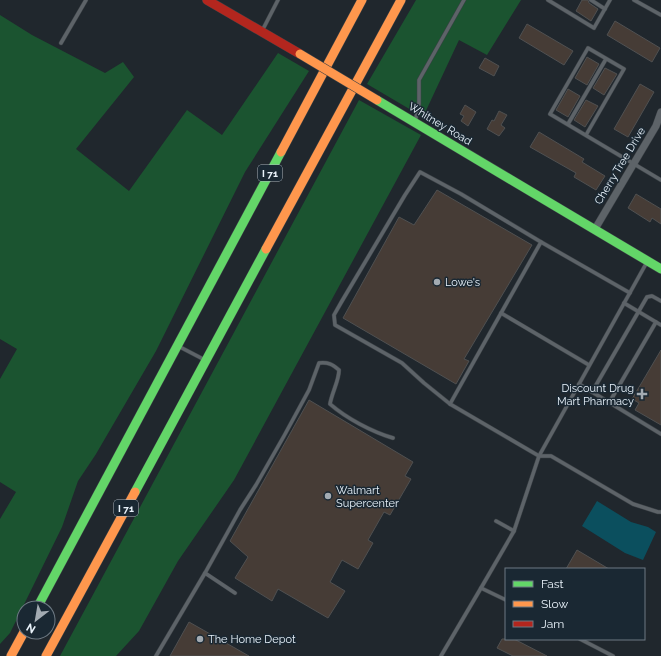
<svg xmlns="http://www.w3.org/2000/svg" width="661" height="656" viewBox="0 0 661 656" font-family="Raleway,sans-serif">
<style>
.green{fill:#1b5430}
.water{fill:#0b4f5e}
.building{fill:#463c36;stroke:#4f5051}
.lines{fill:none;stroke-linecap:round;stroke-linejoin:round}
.lane-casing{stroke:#3b4146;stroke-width:4.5}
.street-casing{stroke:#3b4146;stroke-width:8}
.fast-casing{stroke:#3b4146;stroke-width:10}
.slow-casing{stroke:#3b4146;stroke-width:10}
.jam-casing{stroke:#3b4146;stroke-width:10}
.lane{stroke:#5d6368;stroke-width:3.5}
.street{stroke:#5d6368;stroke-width:7}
.fast{stroke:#63d668;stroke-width:9}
.slow{stroke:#ff974d;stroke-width:9}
.jam{stroke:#b3261e;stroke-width:9}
.slow-bridge-casing{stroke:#3b4146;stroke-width:10;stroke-linecap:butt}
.slow-bridge{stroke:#ff974d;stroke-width:9}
.poi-dot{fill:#a3abb2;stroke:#1a2833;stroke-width:1.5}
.labels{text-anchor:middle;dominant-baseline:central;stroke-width:3;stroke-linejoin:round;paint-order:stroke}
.shield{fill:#1a2833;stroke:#abb5be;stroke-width:1}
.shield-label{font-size:10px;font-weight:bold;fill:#e9f2fa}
.street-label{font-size:11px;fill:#e9f2fa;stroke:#1a2833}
.poi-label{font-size:11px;fill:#e9f2fa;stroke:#1a2833;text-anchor:start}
</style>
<rect width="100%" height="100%" fill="#20272d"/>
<g class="green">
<path d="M416,0h105l-34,55 -28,-15 -36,77 -56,-33z"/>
<path d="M0,15l32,20 73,38 18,-11 11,15 -58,72 53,42 58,-81 35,25 56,-82 31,18 -64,101 -89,179 -60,103 -18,27 -16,46 -52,106 -10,11v-125l16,-27 -16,-10v-103l17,-30 -17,-10z"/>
<path d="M359,100l62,35 -187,345 -56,81 -39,70 -23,25h-56z"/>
</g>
<path class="water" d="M597,501l34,21 17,5 8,5 -13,28 -18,-7 -43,-27z"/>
<g class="building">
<path d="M582,0h6l1,3 9,6 -7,12 -15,-10z"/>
<path d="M615,21l45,27 -8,14 -45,-27z"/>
<path d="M527,24l46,27 -9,14 -45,-27z"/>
<path d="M587,57l12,7 -12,21 -12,-7z"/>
<path d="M485,58l14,8 -5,10 -15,-8z"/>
<path d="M605,68l12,6 -13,21 -11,-7z"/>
<path d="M640,84l14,8 -26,45 -14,-8z"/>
<path d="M568,89l12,7 -12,21 -12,-7z"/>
<path d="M586,100l12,6 -13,21 -11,-7z"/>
<path d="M465,105l11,7 -8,14 -7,-5 3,-5 -4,-2z"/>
<path d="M499,111l8,4 -6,10 4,3 -6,8 -12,-7 5,-9 2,1z"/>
<path d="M539,132l45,27 -2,3 23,14 -9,14 -22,-13 2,-4 -46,-26z"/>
<path d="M437,190l95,55 -68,114 5,2 -13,23 -113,-66 56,-101 15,8z"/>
<path d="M636,194l25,15v15l-9,-6 -2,4 -22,-14z"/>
<path d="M661,350v75l-26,-15 4,-7 -7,-4z"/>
<path d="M309,400l104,62 -8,14 6,3 -21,36 -6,-3 -16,28 5,3 -15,26 -16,-9 -12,22 15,9 -17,27 -50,-29 -6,12 -37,-23 13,-21 -18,-16z"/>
<path d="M577,550l32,19h-43z"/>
<path d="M189,622l60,34h-79z"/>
<path d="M502,639h12l33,17h-34l-16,-8z"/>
</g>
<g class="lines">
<g class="lane-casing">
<g id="lane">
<path d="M548,0l46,28 16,-28"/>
<path d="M591,0l14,9"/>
<path d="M634,0l27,15"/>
<path d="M262,31l16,-31"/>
<path d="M61,43l25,-43"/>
<path d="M415,122l4,-18v-24l45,-80"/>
<path d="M568,124l38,-65"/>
<path d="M586,135l38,-66 -36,-21 -38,66c37,22 74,44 111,66"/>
<path d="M541,242l-80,-48 -41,-22 -15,23 -63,106 -8,14 1,10 67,38 22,20 26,21 89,52h12l82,48 25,8h3"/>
<path d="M624,303l37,22"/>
<path d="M501,313l88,52"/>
<path d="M180,347l23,12"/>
<path d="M579,384l82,50"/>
<path d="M592,392l55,-95 5,-1 9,5"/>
<path d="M609,403l47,-81"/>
<path d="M450,404l91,-162 89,51"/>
<path d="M514,531l25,-75 108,-194"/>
<path d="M205,573l35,-63 16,-25 28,-49 25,-46 10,-27c9,-1 13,1 20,7 0,11 -7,22 -9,34 16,14 42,28 63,34"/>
<path d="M481,588l33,-57 -18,-10"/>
<path d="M580,639l33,17"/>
<path d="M156,656l49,-83 30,20"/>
<path d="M441,656l40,-68 25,12"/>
</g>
</g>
<g class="street-casing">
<path id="street" d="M595,229l61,-103 5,-14"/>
</g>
<g class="fast-casing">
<g id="fast">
<path d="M377,100l284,169"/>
<path d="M135,492l131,-243"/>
<path d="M37,608l244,-456"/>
</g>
</g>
<g class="slow-casing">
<g id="slow">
<path d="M281,152l81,-152"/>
<path d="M266,249l135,-249"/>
<path d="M11,656l13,-24"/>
<path d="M46,656l89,-164"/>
</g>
</g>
<g class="jam-casing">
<path id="jam" d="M207,0l93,54"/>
</g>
<use href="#lane" class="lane"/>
<use href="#street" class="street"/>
<use href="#fast" class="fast"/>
<use href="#slow" class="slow"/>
<use href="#jam" class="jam"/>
<g class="slow-bridge-casing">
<path id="slow-bridge" d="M300,54l77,46"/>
</g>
<use href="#slow-bridge" class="slow-bridge"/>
</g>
<g class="poi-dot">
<circle cx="437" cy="282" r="4"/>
<path d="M640 388h4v4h4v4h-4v4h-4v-4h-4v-4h4z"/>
<circle cx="328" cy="496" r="4"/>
<circle cx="200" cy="639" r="4"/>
</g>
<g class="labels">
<g class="shield">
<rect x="258" y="165" width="24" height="16" rx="3"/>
<rect x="114" y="500" width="24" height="16" rx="3"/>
</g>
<g class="shield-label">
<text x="270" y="173">I 71</text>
<text x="126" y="508">I 71</text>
</g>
<g class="street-label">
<text transform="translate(440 124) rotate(31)">Whitney Road</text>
<text transform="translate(620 166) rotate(-59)">Cherry Tree Drive</text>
</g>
<g class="poi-label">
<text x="445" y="282">Lowe's</text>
<text x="634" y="388" text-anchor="end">Discount Drug<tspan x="634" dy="13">Mart Pharmacy</tspan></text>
<text x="336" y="490">Walmart<tspan x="336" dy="13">Supercenter</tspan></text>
<text x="208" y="639">The Home Depot</text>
</g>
</g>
<rect x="505" y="568" width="140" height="72" fill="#1a2833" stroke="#6d7983"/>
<rect x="513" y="581" width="20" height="6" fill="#63d668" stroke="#6d7983"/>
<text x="541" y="588" font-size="12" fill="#e9f2fa">Fast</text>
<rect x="513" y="601" width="20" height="6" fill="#ff974d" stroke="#6d7983"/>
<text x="541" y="608" font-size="12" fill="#e9f2fa">Slow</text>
<rect x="513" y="621" width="20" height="6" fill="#b3261e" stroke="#6d7983"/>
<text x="541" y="628" font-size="12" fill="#e9f2fa">Jam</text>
<g transform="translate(36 620) rotate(211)"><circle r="19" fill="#1a2833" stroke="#6d7983"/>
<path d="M0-3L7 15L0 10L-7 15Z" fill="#a3abb2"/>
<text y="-6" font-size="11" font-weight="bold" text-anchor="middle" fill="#e9f2fa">N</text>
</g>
</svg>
